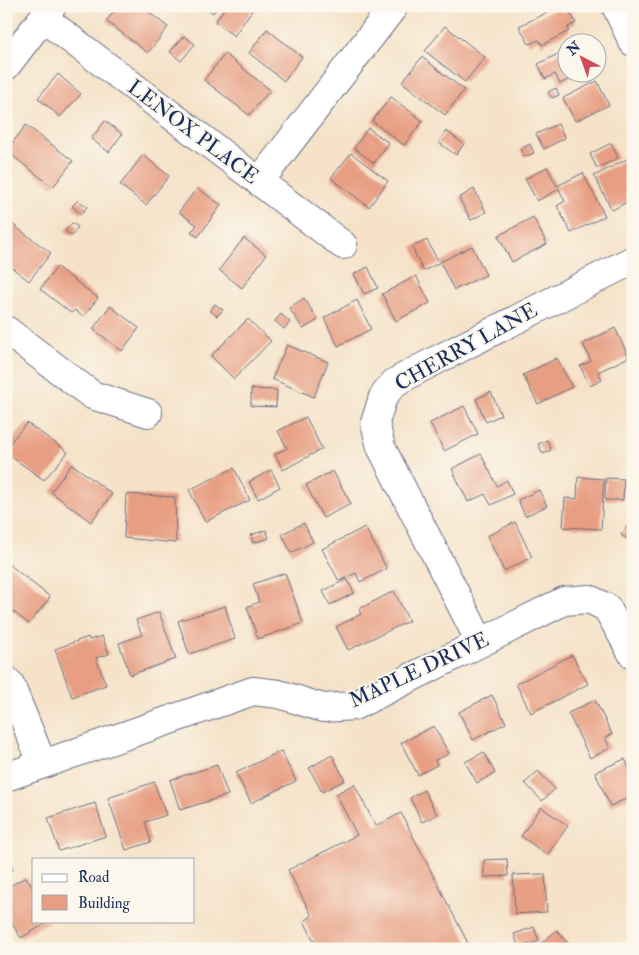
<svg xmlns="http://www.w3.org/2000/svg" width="639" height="955" viewBox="0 0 639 955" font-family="'IM FELL Double Pica',serif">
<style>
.building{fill:#e79e82}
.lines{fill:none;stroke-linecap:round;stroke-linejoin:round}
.minor-casing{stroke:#676e83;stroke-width:30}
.minor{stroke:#fff;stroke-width:28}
.labels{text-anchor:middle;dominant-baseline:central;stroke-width:4.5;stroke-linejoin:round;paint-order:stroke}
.street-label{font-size:21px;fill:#1b2f5e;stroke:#fbf7ec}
</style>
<rect width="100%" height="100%" fill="#fbf7ec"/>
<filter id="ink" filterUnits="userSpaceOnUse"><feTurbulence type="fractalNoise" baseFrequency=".02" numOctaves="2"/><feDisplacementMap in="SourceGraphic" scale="10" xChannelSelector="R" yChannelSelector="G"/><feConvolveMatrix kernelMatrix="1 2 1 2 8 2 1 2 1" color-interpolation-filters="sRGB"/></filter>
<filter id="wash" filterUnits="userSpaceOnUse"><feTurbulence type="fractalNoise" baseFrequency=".0096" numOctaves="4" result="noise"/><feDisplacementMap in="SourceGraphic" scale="20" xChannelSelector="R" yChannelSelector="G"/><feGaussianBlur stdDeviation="1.12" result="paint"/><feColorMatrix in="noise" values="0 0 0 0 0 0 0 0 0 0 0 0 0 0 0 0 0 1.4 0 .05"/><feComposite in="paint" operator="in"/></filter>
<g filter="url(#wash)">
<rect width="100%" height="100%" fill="#f5e2c8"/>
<g id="blocks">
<g class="building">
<path d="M118,6h23l27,21 -20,26 -42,-32z"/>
<path d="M205,6h14l-6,7z"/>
<path d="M226,6h29l-21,30 -19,-14z"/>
<path d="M559,7l2,5 7,-4 8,15 -8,4 1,4 -27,14 -3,-5 -10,4 -10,-18z"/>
<path d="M445,26l40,31 -20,25 -40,-31z"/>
<path d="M267,29l35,28 -18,24 -35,-28z"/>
<path d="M184,36l11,8 -14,17 -11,-9z"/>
<path d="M566,50v22h16l-22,12 -5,-10 -10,5 -7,-15z"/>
<path d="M225,54l45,36 -21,25 -45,-35z"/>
<path d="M422,57l42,33 -19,25 -43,-33z"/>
<path d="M58,74l23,20 -21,23 -22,-19z"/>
<path d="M597,81l12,24 -34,16 -12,-23z"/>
<path d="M556,88l3,7 -7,3 -4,-6z"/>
<path d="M391,97l32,24 -19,24 -32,-24z"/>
<path d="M105,121l17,13 -13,18 -18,-13z"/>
<path d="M558,124l7,14 -21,11 -8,-15z"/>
<path d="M26,125l47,36 -20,26 -47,-36z"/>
<path d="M368,128l21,15 -15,20 -20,-15z"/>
<path d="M446,131l18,13 -8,11 -18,-13z"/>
<path d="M611,143l7,15 -21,10 -7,-14z"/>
<path d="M530,144l4,9 -10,4 -4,-8z"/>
<path d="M351,153l37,28 -19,26 -38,-29z"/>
<path d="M143,155l26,21 -23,29 -26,-20z"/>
<path d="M631,157l2,3v39l-21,11 -18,-34z"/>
<path d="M6,166l7,5 -7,8z"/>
<path d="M547,167l10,19 26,-13 22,43 -34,17 -14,-27 8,-5 -6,-12 -22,12 -12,-22z"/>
<path d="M197,188l24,17 -23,32 -7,-5 6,-7 -18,-13z"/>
<path d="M474,189l12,23 -15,8 -12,-22z"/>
<path d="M78,200l9,7 -6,7 -9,-8z"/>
<path d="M533,217l14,27 -35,18 -14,-26z"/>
<path d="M8,221l43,32 -22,28 -23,-18v-40z"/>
<path d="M72,223l6,4 -6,9 -7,-5z"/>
<path d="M244,238l22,17 -24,33 -23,-18z"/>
<path d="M427,240l12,23 -16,8 -11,-24z"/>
<path d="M472,246l14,29 -32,15 -14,-28z"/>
<path d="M57,267l41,31 -15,19 -8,-7 -4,3 -31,-24z"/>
<path d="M368,267l10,21 -14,6 -10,-20z"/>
<path d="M416,276l14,27 -34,18 -14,-27z"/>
<path d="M304,298l14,22 -15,9 -14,-21z"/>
<path d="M357,300l14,29 -33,17 -14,-28z"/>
<path d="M215,304l8,6 -6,6 -7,-5z"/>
<path d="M110,306l29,22 -17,23 -29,-22z"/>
<path d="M281,314l9,8 -6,7 -9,-8z"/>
<path d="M248,319l23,22 -37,38 -23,-23z"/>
<path d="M615,328l14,29 -31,15 4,8 -12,6 -10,-20 11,-5 -8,-17z"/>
<path d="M287,345l41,17 -14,35 -42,-18z"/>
<path d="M557,358l15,29 -34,17 -15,-29z"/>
<path d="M251,389l26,1 -1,17 -25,-1z"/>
<path d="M491,392l10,23 -15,7 -10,-23z"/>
<path d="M464,406l14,28 -34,17 -14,-28z"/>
<path d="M306,417l16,32 -39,21 -8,-16 12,-6 -9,-17z"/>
<path d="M27,423l41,29 -24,28 -38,-27v-6z"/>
<path d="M547,440l4,10 -8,4 -5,-10z"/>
<path d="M481,454l16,32 10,-6 6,14 -22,11 -6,-11 -17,8 -16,-33z"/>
<path d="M72,464l40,30 -21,28 -40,-30z"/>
<path d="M234,468l16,32 -45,22 -16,-32z"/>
<path d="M271,470l9,17 -22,12 -9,-17z"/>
<path d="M333,471l18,33 -28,14 -17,-33z"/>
<path d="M578,477l26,2 -3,50 -38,-2 2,-29 12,1z"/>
<path d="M606,478l18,1 -1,21h-18z"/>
<path d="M539,490l8,16 -22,10 -7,-16z"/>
<path d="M126,494l49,3 1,46 -52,-5z"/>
<path d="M633,518v25l-12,-8z"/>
<path d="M515,522l17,35 -28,14 -17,-35z"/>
<path d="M304,523l9,19 -22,11 -9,-19z"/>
<path d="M365,527l22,42 -27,13 -4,-9 -17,8 -17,-32z"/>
<path d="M266,530l3,8 -16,5 -2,-8z"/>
<path d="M10,565l40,32 -21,27 -23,-18v-36z"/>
<path d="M285,573l18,50 -45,16 -11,-32 12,-5 -6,-18z"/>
<path d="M347,579l7,14 -24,12 -7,-14z"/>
<path d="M394,591l15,30 -61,29 -12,-23 25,-13 -2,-5z"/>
<path d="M225,606l10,33 -46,15 -11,-33z"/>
<path d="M159,612l17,47 -46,16 -11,-32 23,-8 -6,-15z"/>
<path d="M102,636l7,18 -13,4 10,27 -34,12 -17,-48 33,-12 1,3z"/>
<path d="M572,655l16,29 -57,29 -15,-29z"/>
<path d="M492,695l14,28 -33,17 -14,-28z"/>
<path d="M595,700l17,34 -7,4 5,10 -20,10 -22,-45z"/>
<path d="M434,726l15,28 -14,6 2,5 -19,10 -17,-32z"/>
<path d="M281,751l15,30 -45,22 -15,-30z"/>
<path d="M484,752l11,21 -18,10 -12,-21z"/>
<path d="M332,755l13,25 -23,12 -13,-24z"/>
<path d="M625,759l8,18v19l-23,10 -15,-34z"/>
<path d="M217,765l11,30 -48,15 -10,-30z"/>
<path d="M538,771l17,18 -13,12 -17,-18z"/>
<path d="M154,782l12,33 -21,7 6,20 -25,8 -18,-52z"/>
<path d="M354,784l22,42 25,-13 70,136h-153l-14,-28 8,-5 -24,-46 69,-35 -21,-41z"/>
<path d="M424,790l13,25 -15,7 -12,-24z"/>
<path d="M95,803l11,33 -47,15 -11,-33z"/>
<path d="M541,807l27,19 -21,29 -26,-19z"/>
<path d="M6,851l7,19 -7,2z"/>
<path d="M507,859l1,17 -24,1v-17z"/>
<path d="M545,874l2,38 -32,2 -2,-39z"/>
<path d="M26,877l8,13v31h16l-29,17 -15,-24v-26z"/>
<path d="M534,927l5,14 -20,7 -5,-14z"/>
<path d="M557,930l15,19h-38z"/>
</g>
</g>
</g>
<g filter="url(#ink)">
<use href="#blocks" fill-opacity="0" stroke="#676e83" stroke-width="1"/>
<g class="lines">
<g class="minor-casing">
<g id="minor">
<path d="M616,6l17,36"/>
<path d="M43,18l300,227"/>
<path d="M6,66l46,-60"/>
<path d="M259,182l135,-176"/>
<path d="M6,330l86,65 56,18"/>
<path d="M480,642l-99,-195 -6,-24 8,-26 11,-14 25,-14 214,-109"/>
<path d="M6,680l4,4 32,79"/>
<path d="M6,777l247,-86 26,3 44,14 31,-2 210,-105 25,-2 18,9 26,47"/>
</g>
</g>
<use href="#minor" class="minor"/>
</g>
</g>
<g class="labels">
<g class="street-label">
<text transform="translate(193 132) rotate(37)">LENOX PLACE</text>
<text transform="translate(466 347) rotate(-29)">CHERRY LANE</text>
<text transform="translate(419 670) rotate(-25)">MAPLE DRIVE</text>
</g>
</g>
<rect width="639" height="955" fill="none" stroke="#fbf7ec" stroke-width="25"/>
<rect x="32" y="858" width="162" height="65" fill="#fbf7ec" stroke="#a1a7b3"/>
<rect x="42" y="874" width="25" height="8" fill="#ffffff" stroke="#a1a7b3"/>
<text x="78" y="882" font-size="15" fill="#1b2f5e">Road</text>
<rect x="42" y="895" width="25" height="15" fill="#e79e82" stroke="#a1a7b3"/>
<text x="78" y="908" font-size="15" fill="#1b2f5e">Building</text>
<g transform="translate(582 58) rotate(319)"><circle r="24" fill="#fbf7ec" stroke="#a1a7b3"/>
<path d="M0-4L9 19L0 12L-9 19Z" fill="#d1495b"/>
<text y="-8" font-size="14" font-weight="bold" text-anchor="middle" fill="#1b2f5e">N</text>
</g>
</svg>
